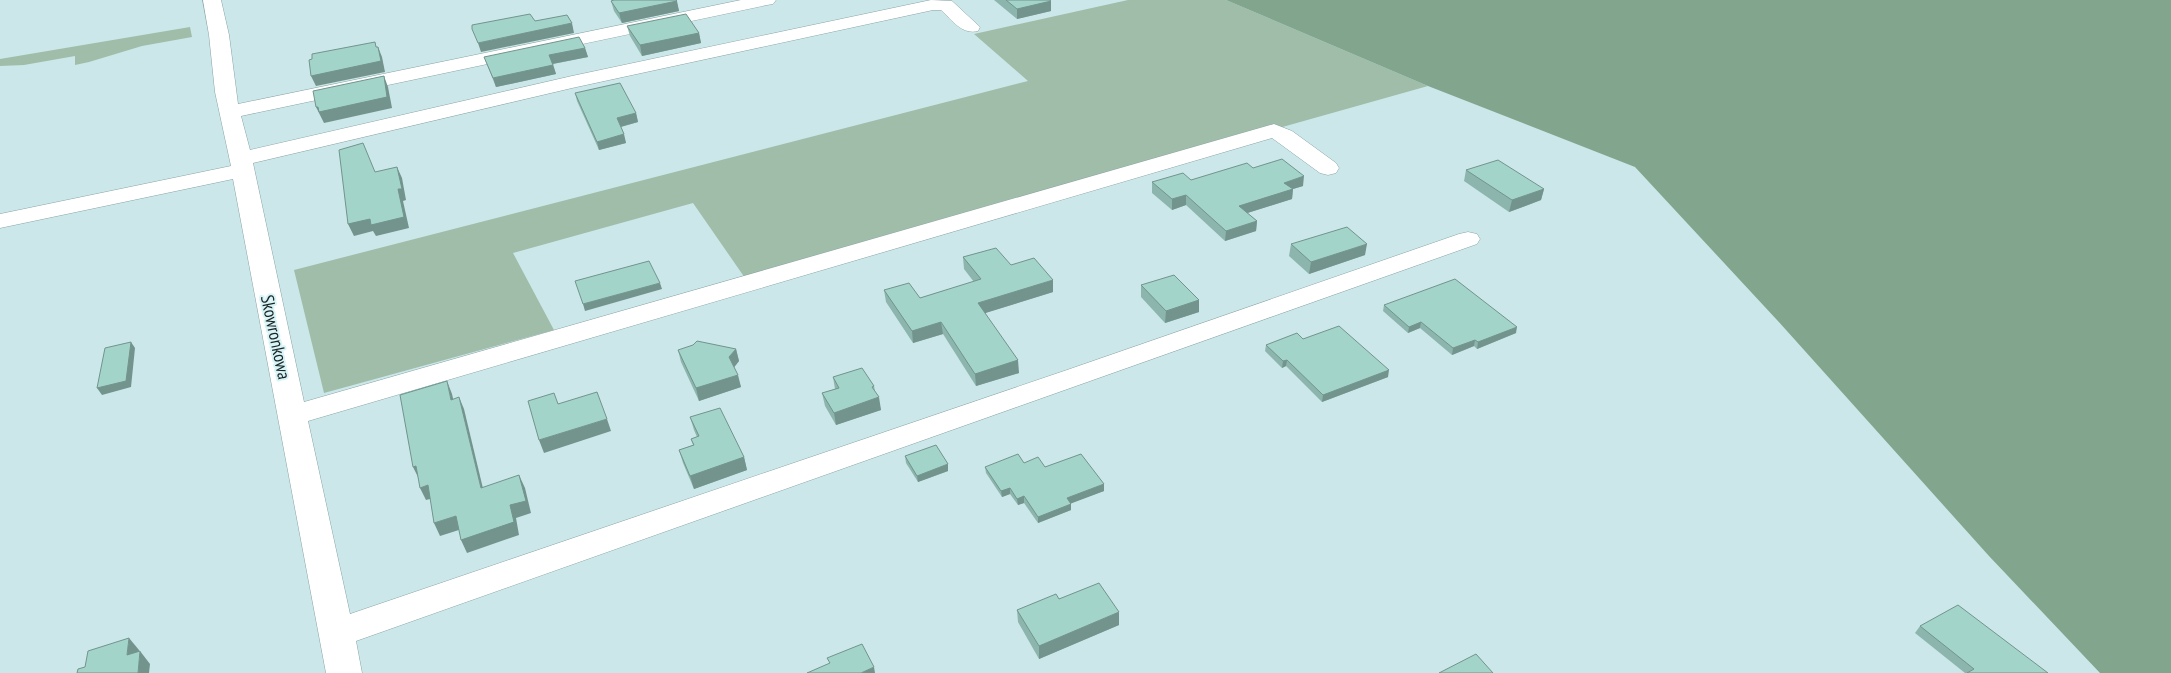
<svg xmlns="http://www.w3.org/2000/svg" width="2171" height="673" viewBox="0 0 2171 673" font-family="'PT Sans Narrow',sans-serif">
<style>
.green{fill:#a0bda9}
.forest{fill:#81a68d}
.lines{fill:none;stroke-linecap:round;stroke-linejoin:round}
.minor-casing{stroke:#89a4a6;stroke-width:1}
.minor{fill:#fff;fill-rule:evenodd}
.wall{fill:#8cb6ad}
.shaded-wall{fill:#72948d}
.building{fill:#a3d4c9;stroke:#72948d}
.labels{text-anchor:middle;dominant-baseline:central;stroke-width:4;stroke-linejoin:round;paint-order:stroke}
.street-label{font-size:18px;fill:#1a2526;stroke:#d8f4f6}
</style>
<rect width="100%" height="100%" fill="#cbe7e9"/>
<g class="green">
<path d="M1128,0h98l202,86 -683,192 -52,-75 -180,50 41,77 -230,63 -30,-123 734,-189 -54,-47z"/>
<path d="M190,27l2,10 -50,9 -53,16 -14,3v-9l-51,9 -24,1v-7z"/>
</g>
<path class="forest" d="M1226,0h945v673h-71l-111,-117 -212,-236 -142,-153 -207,-81z"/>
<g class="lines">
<g class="minor-casing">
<path id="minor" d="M203,0h18l8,35 9,69 503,-104h35l-3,4 -6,1 -526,111 9,34 322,-74 359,-76 21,1 28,26 -2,4c-16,4 -26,-11 -37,-21h-8l-361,78 -319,75 51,239 970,-278 18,7 44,32 3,5 -3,5 -8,2 -8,-2 -48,-35 -964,283 42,193 717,-244 392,-136 9,-2 9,2 3,5 -3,5 -1121,397 6,32h-36l-93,-494 -233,49v-14l231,-48 -16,-74 -6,-57z"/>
</g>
<use href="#minor" class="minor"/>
</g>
<g class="wall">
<path d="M613,0h63l3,11 -57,12 -8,-12 -3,-10z"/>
<path d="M994,0h55l2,1v10l-34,8z"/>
<path d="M627,26l72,7 2,10 -59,13 -12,-20z"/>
<path d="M585,48l3,9 -35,7 3,10 -60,13 -12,-30z"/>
<path d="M575,93l61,20 2,9 -17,5 5,16 -27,7 -22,-49z"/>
<path d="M1466,170l78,19 -3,11 -32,12 -45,-31z"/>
<path d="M1191,180l112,6 -10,3 -1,10 -45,14 10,8 -1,10 -31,10 -39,-36 -14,5 -20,-17v-11z"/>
<path d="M1291,244l74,11 -56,19 -20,-18z"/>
<path d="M963,257l48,8 42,27 -68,21 34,60 -43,13 -33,-52 -30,9 -27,-41 -2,-12 36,8 54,-16 -10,-13z"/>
<path d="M1141,285l58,15v12l-34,11 -24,-26z"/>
<path d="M1384,305l132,28 -39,16 -3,-3 -22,9 -32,-27 -12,5 -25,-22z"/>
<path d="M1303,339l85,38 -66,25 -36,-36 -4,2 -17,-17 1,-6z"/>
<path d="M736,349l3,12 -5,6 7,20 -42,14 -18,-39 -3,-12z"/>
<path d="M833,377l41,9 1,5 6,19 -45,15 -11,-19 -3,-13 13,-4z"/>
<path d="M690,417l54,40 3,13 -53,19 -11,-26 -4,-13 14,-5 -2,-6 6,-2 -3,-7z"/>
<path d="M905,456l43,15 -30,11 -12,-19z"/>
<path d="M1024,463l21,4 59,24 -33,12v7l-33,13 -14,-20 -6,2 -8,-11 -8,3 -16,-24 -1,-6z"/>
<path d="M1017,610l102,15 -80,34 -21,-37z"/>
<path d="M1920,626l128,47h-83l-50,-40z"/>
</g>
<g class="shaded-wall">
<path d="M677,1l2,10 -57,12 -3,-10z"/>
<path d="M1051,1v10l-34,8v-10z"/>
<path d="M572,23l2,10 -93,19 -3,-9z"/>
<path d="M699,33l2,10 -59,13 -2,-11z"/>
<path d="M378,47l4,10 3,15 -69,14 -5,-10z"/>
<path d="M585,48l3,9 -36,7 -3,-9z"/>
<path d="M553,65l3,9 -60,13 -3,-9z"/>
<path d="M384,76l4,11 4,21 -68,15 -8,-16z"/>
<path d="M636,113l2,9 -18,5 -3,-9z"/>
<path d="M624,134l2,9 -27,7 -2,-8z"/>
<path d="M397,167l5,11 4,22 -3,1 6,27 -33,8 -3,-5 -19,5 -6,-12z"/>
<path d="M1304,176l-1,10 -10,3 -1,10 -54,17 1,-10 45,-23z"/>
<path d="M1544,189l-3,11 -32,12 3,-12z"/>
<path d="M1186,195v10l-14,5v-11z"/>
<path d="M1257,221l-1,10 -31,10 1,-10z"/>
<path d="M1367,244l-2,11 -56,19 2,-12z"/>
<path d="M1053,280v12l-74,23 -1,-12z"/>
<path d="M660,283l2,6 -77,22 -2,-7z"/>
<path d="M1199,300v12l-34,11 1,-12z"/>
<path d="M941,322l2,12 -30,9 -1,-12z"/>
<path d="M1421,322l-1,6 -12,5 1,-6z"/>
<path d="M1517,327l-1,6 -39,16 1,-7z"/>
<path d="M1475,340l-1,6 -22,9 1,-7z"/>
<path d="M131,342l4,6 -4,39 -29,8 -5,-7z"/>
<path d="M736,349l3,12 -7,9 -3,-13z"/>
<path d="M1018,360l1,13 -43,13 -1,-12z"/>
<path d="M1287,360l-1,6 -4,2 1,-7z"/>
<path d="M1389,370l-1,7 -66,25 1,-7z"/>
<path d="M738,375l3,12 -42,14 -3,-13z"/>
<path d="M447,381l5,13 4,18 -5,-12z"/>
<path d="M459,397l5,12 22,92 -5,-13z"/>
<path d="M879,397l2,13 -45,15 -2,-12z"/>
<path d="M607,419l4,12 -67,22 -5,-13z"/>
<path d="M744,457l3,13 -53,19 -4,-13z"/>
<path d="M948,464v7l-30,11 -1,-6z"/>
<path d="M416,466l3,13 -6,-12z"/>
<path d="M519,475l6,13 6,25 -15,5 3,17 -52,18 -6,-13 49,-35z"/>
<path d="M1104,484v7l-37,14v-7z"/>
<path d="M428,485l6,13 -8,2 -6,-12z"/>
<path d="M1010,488v6l-8,3 -1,-6z"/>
<path d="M1024,496v7l-6,2 -1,-6z"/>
<path d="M1071,504v6l-33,13v-6z"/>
<path d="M456,516l6,13 -22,7 -6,-13z"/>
<path d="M1119,612v13l-80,34v-13z"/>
<path d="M129,638l10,12 -2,18 -10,-13z"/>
<path d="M140,651l10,13 -1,9h-11z"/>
<path d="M874,667l1,6h-14z"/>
</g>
<g class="building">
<path d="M614,0h62l1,1 -58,12 -8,-12z"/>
<path d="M1006,0h43l2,1 -34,8z"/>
<path d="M530,14l5,7 32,-6 5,8 -94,20 -6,-14v-4z"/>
<path d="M686,14l13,19 -59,12 -13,-19z"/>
<path d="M579,37l6,11 -36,7 4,10 -60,13 -9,-21z"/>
<path d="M375,42l1,5h2l3,14 -70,15 -2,-16 3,-1v-5z"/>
<path d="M384,76l3,21 -68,15 -1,-5h-2l-3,-16z"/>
<path d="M620,83l16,30 -19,5 7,16 -27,8 -22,-49z"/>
<path d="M363,143l12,29 22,-5 5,22h-4l6,28 -33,8 -1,-6 -22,5 -9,-74z"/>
<path d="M1282,159l22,17 -20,7 9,6 -54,17 18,15 -31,10 -40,-36 -14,4 -20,-17 31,-9 8,7 56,-17 6,5z"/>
<path d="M1498,160l46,29 -32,11 -46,-30z"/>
<path d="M1347,227l20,17 -56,18 -20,-18z"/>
<path d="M996,248l15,17 23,-7 19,22 -75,23 40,57 -43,14 -34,-52 -29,9 -28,-41 25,-7 11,15 61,-19 -18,-22z"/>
<path d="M649,261l11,22 -77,21 -8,-23z"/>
<path d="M1174,275l25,25 -33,11 -25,-26z"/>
<path d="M1455,279l62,48 -39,15 -3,-2 -22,8 -32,-26 -12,5 -25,-22z"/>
<path d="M1339,326l50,44 -66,25 -36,-35 -4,1 -17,-16 31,-12 6,6z"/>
<path d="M697,341l39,8 -7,8 9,18 -42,13 -18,-38 15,-5z"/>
<path d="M131,342l-5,39 -29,7 8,-40z"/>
<path d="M862,368l12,18 -2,1 7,10 -45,16 -12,-20 17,-5 -6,-11z"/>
<path d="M447,381l4,19 8,-3 22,91 38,-13 7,26 -16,4 4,17 -53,18 -5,-24 -22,7 -6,-38 -8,3 -4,-22 -3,1 -13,-72z"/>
<path d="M597,392l10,27 -68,21 -11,-39 26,-8 4,11z"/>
<path d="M720,408l24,49 -54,19 -11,-26 15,-5 -3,-6 8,-3 -9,-19z"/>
<path d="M936,445l12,19 -31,12 -12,-20z"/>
<path d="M1018,454l6,9 14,-6 7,10 36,-13 23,30 -37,14 4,6 -33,13 -14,-21 -7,3 -7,-11 -9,3 -16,-24z"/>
<path d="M1099,583l20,29 -80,34 -22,-36 39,-16 3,5z"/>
<path d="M1958,605l90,68h-81l7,-4 -54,-43z"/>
<path d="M129,638l-2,17 13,-4 -2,22h-61l1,-4 7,-2 3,-16z"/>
<path d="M862,644l12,23 -13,6h-54l23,-10 -3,-5z"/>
<path d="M1476,654l17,19h-54z"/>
</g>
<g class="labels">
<g class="street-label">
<text transform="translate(276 337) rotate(78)">Skowronkowa</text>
</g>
</g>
</svg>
